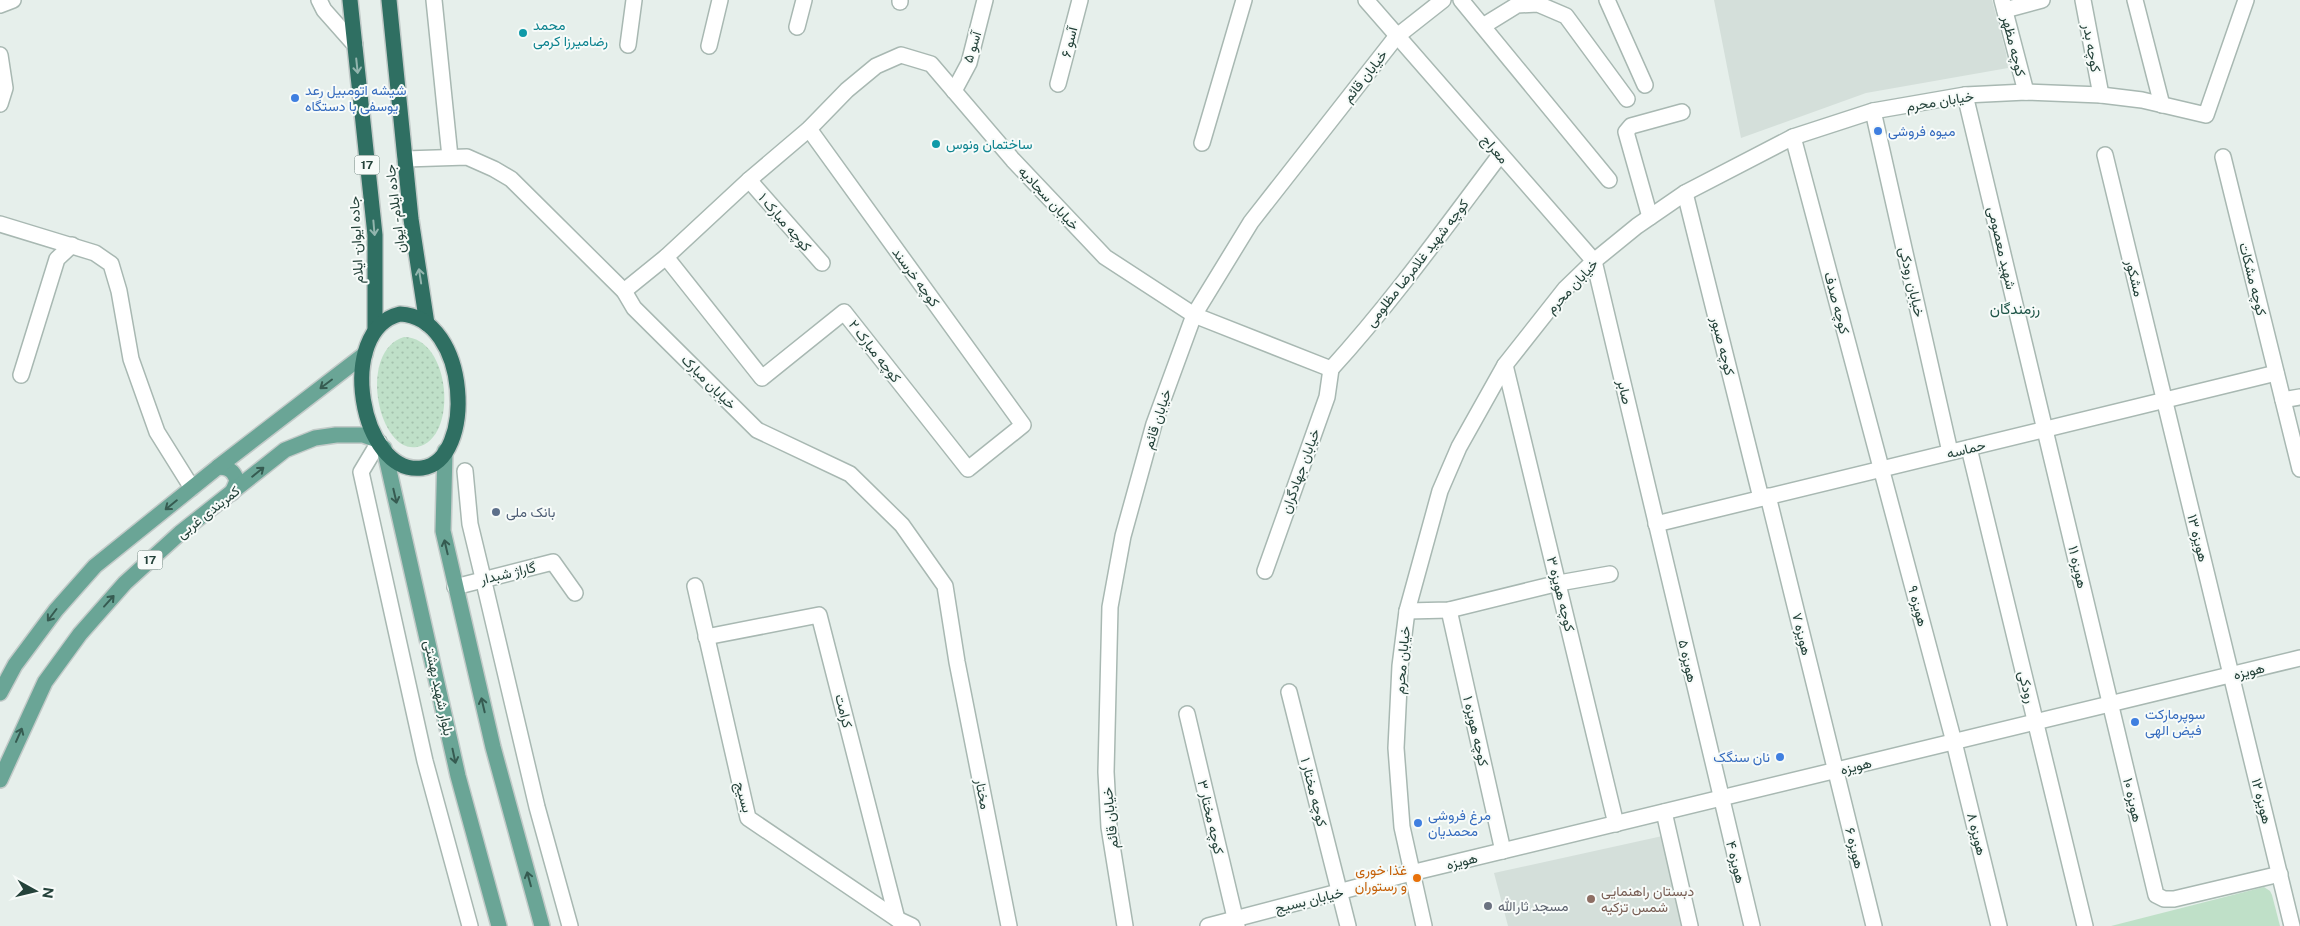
<svg xmlns="http://www.w3.org/2000/svg" width="2300" height="926" viewBox="0 0 2300 926" font-family="'Public Sans',Vazirmatn,sans-serif">
<style>
.built{fill:#d4dfda}
.grass{fill:url(#grass-dots)}
.park{fill:#bfe0c8}
.lines{fill:none;stroke-linecap:round;stroke-linejoin:round}
.minor-casing{stroke:#a8b8b2;stroke-width:18}
.major-casing{stroke:#c2cac8;stroke-width:18}
.highway-casing{stroke:#c2cac8;stroke-width:18}
.minor{stroke:#fff;stroke-width:15}
.major{stroke:#6aa596;stroke-width:15}
.highway{stroke:#2f6f62;stroke-width:15}
.oneway{stroke:#93b5ae}
.oneway2{stroke:#365b51}
.culture-dot{fill:#0f9aa8;stroke:#f7fbf9;stroke-width:2}
.shop-dot{fill:#3f7fe0;stroke:#f7fbf9;stroke-width:2}
.service-dot{fill:#5c6f8a;stroke:#f7fbf9;stroke-width:2}
.food-dot{fill:#e8710a;stroke:#f7fbf9;stroke-width:2}
.education-dot{fill:#8d6e63;stroke:#f7fbf9;stroke-width:2}
.worship-dot{fill:#6b7280;stroke:#f7fbf9;stroke-width:2}
.labels{text-anchor:middle;dominant-baseline:central;stroke-width:4;stroke-linejoin:round;paint-order:stroke}
.shield{fill:#f7fbf9;stroke:#637a73;stroke-width:1}
.shield-label{font-size:12px;font-weight:bold;fill:#24423a}
.culture-label{font-size:14px;fill:#0d838f;stroke:#f7fbf9;text-anchor:start}
.street-label{font-size:14px;fill:#24423a;stroke:#f7fbf9}
.shop-label{font-size:14px;fill:#366cbe;stroke:#f7fbf9;text-anchor:start}
.service-label{font-size:14px;fill:#4e5e75;stroke:#f7fbf9;text-anchor:start}
.food-label{font-size:14px;fill:#c56008;stroke:#f7fbf9;text-anchor:end}
.education-label{font-size:14px;fill:#785e54;stroke:#f7fbf9;text-anchor:start}
.worship-label{font-size:14px;fill:#5b616d;stroke:#f7fbf9;text-anchor:start}
.neighbourhood-label{font-size:15px;fill:#1f5548;stroke:#f7fbf9}
</style>
<defs>
<pattern id="grass-dots" width="8" height="8" patternUnits="userSpaceOnUse" patternTransform="scale(1.25)"><rect width="8" height="8" fill="#bfe0c8"/><path d="M2 2h.1M6 6h.1" fill="none" stroke="#a4c1ad" stroke-width="1.8" stroke-linecap="round"/></pattern>
</defs>
<rect width="100%" height="100%" fill="#e6efeb"/>
<g class="built">
<path d="M1714,0h278l14,53 2,15 -142,25 -125,45z"/>
<path d="M1667,835l21,91h-180l-14,-53z"/>
</g>
<path class="grass" d="M404,337c47,0 55,102 13,110 -39,7 -60,-96 -13,-110z"/>
<path class="park" d="M2264,887l6,4 2,4 8,31h-169z"/>
<g class="lines">
<g class="minor-casing">
<g id="minor">
<path d="M319,0l5,10 31,35"/>
<path d="M434,0l16,157"/>
<path d="M1366,0l228,261 158,665"/>
<path d="M1461,0l148,180"/>
<path d="M1607,0l38,85"/>
<path d="M2002,0l24,92"/>
<path d="M2083,0l18,95"/>
<path d="M2135,0l27,105"/>
<path d="M900,2v-2"/>
<path d="M0,5l13,-5"/>
<path d="M2005,10l37,-10"/>
<path d="M1483,26l34,-21 21,-1 28,12 61,83"/>
<path d="M797,27l7,-27"/>
<path d="M628,45l6,-45"/>
<path d="M709,46l11,-46"/>
<path d="M0,55l5,33 -5,16"/>
<path d="M1058,84l22,-84"/>
<path d="M954,91l15,-28 16,-63"/>
<path d="M1965,95l191,800 8,4h10l106,-25"/>
<path d="M1873,111l77,341"/>
<path d="M1793,137l161,605 45,184"/>
<path d="M1202,143l42,-143"/>
<path d="M2105,155l187,771"/>
<path d="M2223,157l77,312"/>
<path d="M405,159l62,-2 27,12 17,10 113,112 10,17 123,122 93,44 52,51 43,61 12,76 52,264"/>
<path d="M749,180l73,83"/>
<path d="M1685,193l76,305"/>
<path d="M1650,217l-24,-85 5,-6 51,-14"/>
<path d="M0,224l95,29 16,11 8,27 12,68 26,73 35,56"/>
<path d="M666,257l96,121 82,-66 124,157 55,-44 -214,-296"/>
<path d="M624,291l42,-34 83,-77 60,-51 38,-39 29,-24 25,-11 30,9 82,96 92,97 89,58 137,54"/>
<path d="M1505,365l111,459"/>
<path d="M1331,369c61,-67 114,-141 169,-214"/>
<path d="M21,375l36,-116 15,-14"/>
<path d="M2283,400l17,-3"/>
<path d="M379,442l-18,30 64,289 45,165"/>
<path d="M1969,448l116,478"/>
<path d="M465,471l5,53 13,54 54,229 33,119"/>
<path d="M1768,496l106,430"/>
<path d="M1656,524l620,-151"/>
<path d="M1265,571l62,-174 4,-28"/>
<path d="M695,586l53,232 149,101 15,7"/>
<path d="M455,587l98,-25 22,31"/>
<path d="M1449,610l54,241"/>
<path d="M1407,611l42,-1 110,-27 51,-9"/>
<path d="M706,637l113,-22 78,304"/>
<path d="M1289,692l59,234"/>
<path d="M1187,714l50,212"/>
<path d="M1664,812l26,114"/>
<path d="M1125,926l-16,-99 -3,-55 4,-165 13,-71 31,-112 40,-109 57,-93 145,-185 47,-37"/>
<path d="M1208,926l203,-53 889,-215"/>
<path d="M1424,926l-22,-99 -6,-79 4,-82 7,-55 33,-120 19,-44 46,-82 60,-76 29,-28 43,-35 48,-33 108,-56 80,-26 92,-16 61,-3 75,3 41,5 64,15 40,-115"/>
</g>
</g>
<g class="major-casing">
<g id="major">
<path d="M384,448l74,328 41,150"/>
<path d="M445,451l-2,80 50,216 49,179"/>
<path d="M218,467c11,0 16,4 19,14l-5,12"/>
<path d="M0,693l15,-28 41,-55 39,-44 123,-99 147,-113"/>
<path d="M0,780l45,-98 35,-48 45,-51 55,-50 105,-83 30,-12 21,-3h27l14,5"/>
</g>
</g>
<g class="highway-casing">
<g id="highway">
<path d="M350,0l25,235v95"/>
<path d="M389,0l22,219 16,105"/>
<path d="M400,314c70,3 76,147 22,154 -62,8 -87,-138 -22,-154z"/>
</g>
</g>
<use href="#minor" class="minor"/>
<use href="#major" class="major"/>
<use href="#highway" class="highway"/>
</g>
<defs><path id="oneway-shaft" d="M-6 0H5M1.5-3L5.5 0L1.5 3" fill="none" stroke-width="1.6" stroke-linecap="round" stroke-linejoin="round" transform="scale(1.25)"/></defs>
<g class="oneway">
<use href="#oneway-shaft" transform="translate(357 66) rotate(84)"/>
<use href="#oneway-shaft" transform="translate(374 228) rotate(85)"/>
<use href="#oneway-shaft" transform="translate(420 276) rotate(-99)"/>
</g>
<g class="oneway2">
<use href="#oneway-shaft" transform="translate(326 384) rotate(143)"/>
<use href="#oneway-shaft" transform="translate(258 472) rotate(-39)"/>
<use href="#oneway-shaft" transform="translate(395 496) rotate(77)"/>
<use href="#oneway-shaft" transform="translate(171 505) rotate(141)"/>
<use href="#oneway-shaft" transform="translate(446 547) rotate(-103)"/>
<use href="#oneway-shaft" transform="translate(109 601) rotate(-48)"/>
<use href="#oneway-shaft" transform="translate(52 615) rotate(127)"/>
<use href="#oneway-shaft" transform="translate(483 705) rotate(-103)"/>
<use href="#oneway-shaft" transform="translate(19 735) rotate(-66)"/>
<use href="#oneway-shaft" transform="translate(454 756) rotate(78)"/>
<use href="#oneway-shaft" transform="translate(529 879) rotate(-105)"/>
</g>
<g class="culture-dot">
<circle cx="523" cy="33" r="5"/>
<circle cx="936" cy="144" r="5"/>
</g>
<g class="shop-dot">
<circle cx="295" cy="98" r="5"/>
<circle cx="1878" cy="131" r="5"/>
<circle cx="2135" cy="722" r="5"/>
<circle cx="1780" cy="757" r="5"/>
<circle cx="1418" cy="823" r="5"/>
</g>
<circle class="service-dot" cx="496" cy="512" r="5"/>
<circle class="food-dot" cx="1417" cy="878" r="5"/>
<circle class="education-dot" cx="1591" cy="899" r="5"/>
<circle class="worship-dot" cx="1488" cy="906" r="5"/>
<g class="labels">
<g class="shield">
<rect x="354.5" y="155.5" width="25" height="19" rx="4"/>
<rect x="137.5" y="550.5" width="25" height="19" rx="4"/>
</g>
<g class="shield-label">
<text x="367" y="165">17</text>
<text x="150" y="560">17</text>
</g>
<g class="culture-label">
<text x="533" y="25">محمد<tspan x="533" dy="16">رضامیرزا کرمی</tspan></text>
<text x="946" y="144">ساختمان ونوس</text>
</g>
<g class="street-label">
<text transform="translate(1069 42) rotate(-76)">آسو ۶</text>
<text transform="translate(2014 46) rotate(76)">کوچه مظهر</text>
<text transform="translate(972 47) rotate(-73)">آسو ۵</text>
<text transform="translate(2092 48) rotate(80)">کوچه بدر</text>
<text transform="translate(1365 76) rotate(-52)">خیابان قائم</text>
<text transform="translate(1940 101) rotate(-9)">خیابان محرم</text>
<text transform="translate(1495 149) rotate(49)">معراج</text>
<text transform="translate(1049 198) rotate(47)">خیابان سجادیه</text>
<text transform="translate(395 209) rotate(-97)">جاده ایلام - ایوان</text>
<text transform="translate(785 222) rotate(49)">کوچه مبارک ۱</text>
<text transform="translate(356 240) rotate(-93)">جاده ایوان- ایلام</text>
<text transform="translate(2002 248) rotate(77)">شهید معصومی</text>
<text transform="translate(1417 263) rotate(-52)">کوچه شهید غلامرضا مظلومی</text>
<text transform="translate(916 277) rotate(54)">کوچه خرسند</text>
<text transform="translate(2135 278) rotate(76)">مشکور</text>
<text transform="translate(2253 279) rotate(76)">کوچه مشکات</text>
<text transform="translate(1912 282) rotate(77)">خیابان رودکی</text>
<text transform="translate(1572 286) rotate(-47)">خیابان محرم</text>
<text transform="translate(1837 303) rotate(75)">کوچه صدف</text>
<text transform="translate(1723 346) rotate(76)">کوچه صبور</text>
<text transform="translate(875 351) rotate(52)">کوچه مبارک ۲</text>
<text transform="translate(709 382) rotate(45)">خیابان مبارک</text>
<text transform="translate(1625 392) rotate(77)">صابر</text>
<text transform="translate(1157 419) rotate(-72)">خیابان قائم</text>
<text transform="translate(1966 449) rotate(-14)">حماسه</text>
<text transform="translate(1300 471) rotate(-70)">خیابان جهادگران</text>
<text transform="translate(208 512) rotate(-38)">کمربندی غربی</text>
<text transform="translate(2198 538) rotate(76)">هویزه ۱۳</text>
<text transform="translate(2078 567) rotate(77)">هویزه ۱۱</text>
<text transform="translate(508 573) rotate(-13)">گاراژ شبدار</text>
<text transform="translate(1561 594) rotate(76)">کوچه هویزه ۳</text>
<text transform="translate(1918 606) rotate(75)">هویزه ۹</text>
<text transform="translate(1802 634) rotate(76)">هویزه ۷</text>
<text transform="translate(1402 660) rotate(-85)">خیابان محرم</text>
<text transform="translate(1688 661) rotate(77)">هویزه ۵</text>
<text transform="translate(2249 671) rotate(-14)">هویزه</text>
<text transform="translate(2027 687) rotate(76)">رودکی</text>
<text transform="translate(439 688) rotate(78)">بلوار شهید بهشتی</text>
<text transform="translate(844 711) rotate(76)">کرامت</text>
<text transform="translate(1476 731) rotate(77)">کوچه هویزه ۱</text>
<text transform="translate(1856 766) rotate(-14)">هویزه</text>
<text transform="translate(1314 792) rotate(76)">کوچه مختار ۱</text>
<text transform="translate(983 794) rotate(79)">مختار</text>
<text transform="translate(744 797) rotate(75)">بسیج</text>
<text transform="translate(2133 800) rotate(77)">هویزه ۱۰</text>
<text transform="translate(2262 801) rotate(76)">هویزه ۱۲</text>
<text transform="translate(1211 817) rotate(77)">کوچه مختار ۳</text>
<text transform="translate(1110 818) rotate(-96)">خیابان قائم</text>
<text transform="translate(1977 834) rotate(76)">هویزه ۸</text>
<text transform="translate(1855 848) rotate(76)">هویزه ۶</text>
<text transform="translate(1462 861) rotate(-14)">هویزه</text>
<text transform="translate(1736 862) rotate(76)">هویزه ۴</text>
<text transform="translate(1309 900) rotate(-14)">خیابان بسیج</text>
</g>
<g class="shop-label">
<text x="305" y="90">شیشه اتومبیل رعد<tspan x="305" dy="16">یوسفی با دستگاه</tspan></text>
<text x="1888" y="131">میوه فروشی</text>
<text x="2145" y="714">سوپرمارکت<tspan x="2145" dy="16">فیض الهی</tspan></text>
<text x="1770" y="757" text-anchor="end">نان سنگک</text>
<text x="1428" y="815">مرغ فروشی<tspan x="1428" dy="16">محمدیان</tspan></text>
</g>
<g class="service-label">
<text x="506" y="512">بانک ملی</text>
</g>
<g class="food-label">
<text x="1407" y="870">غذا خوری<tspan x="1407" dy="16">و رستوران</tspan></text>
</g>
<g class="education-label">
<text x="1601" y="891">دبستان راهنمایی<tspan x="1601" dy="16">شمس تزکیه</tspan></text>
</g>
<g class="worship-label">
<text x="1498" y="906">مسجد ثارالله</text>
</g>
<g class="neighbourhood-label">
<text x="2015" y="308">رزمندگان</text>
</g>
</g>
<g transform="translate(35 891) rotate(98)" stroke="#f7fbf9" stroke-width="4" paint-order="stroke">
<path d="M0-4L9 19L0 12L-9 19Z" fill="#24423a"/>
<text y="-8" font-size="14" font-weight="bold" text-anchor="middle" fill="#24423a">N</text>
</g>
</svg>
